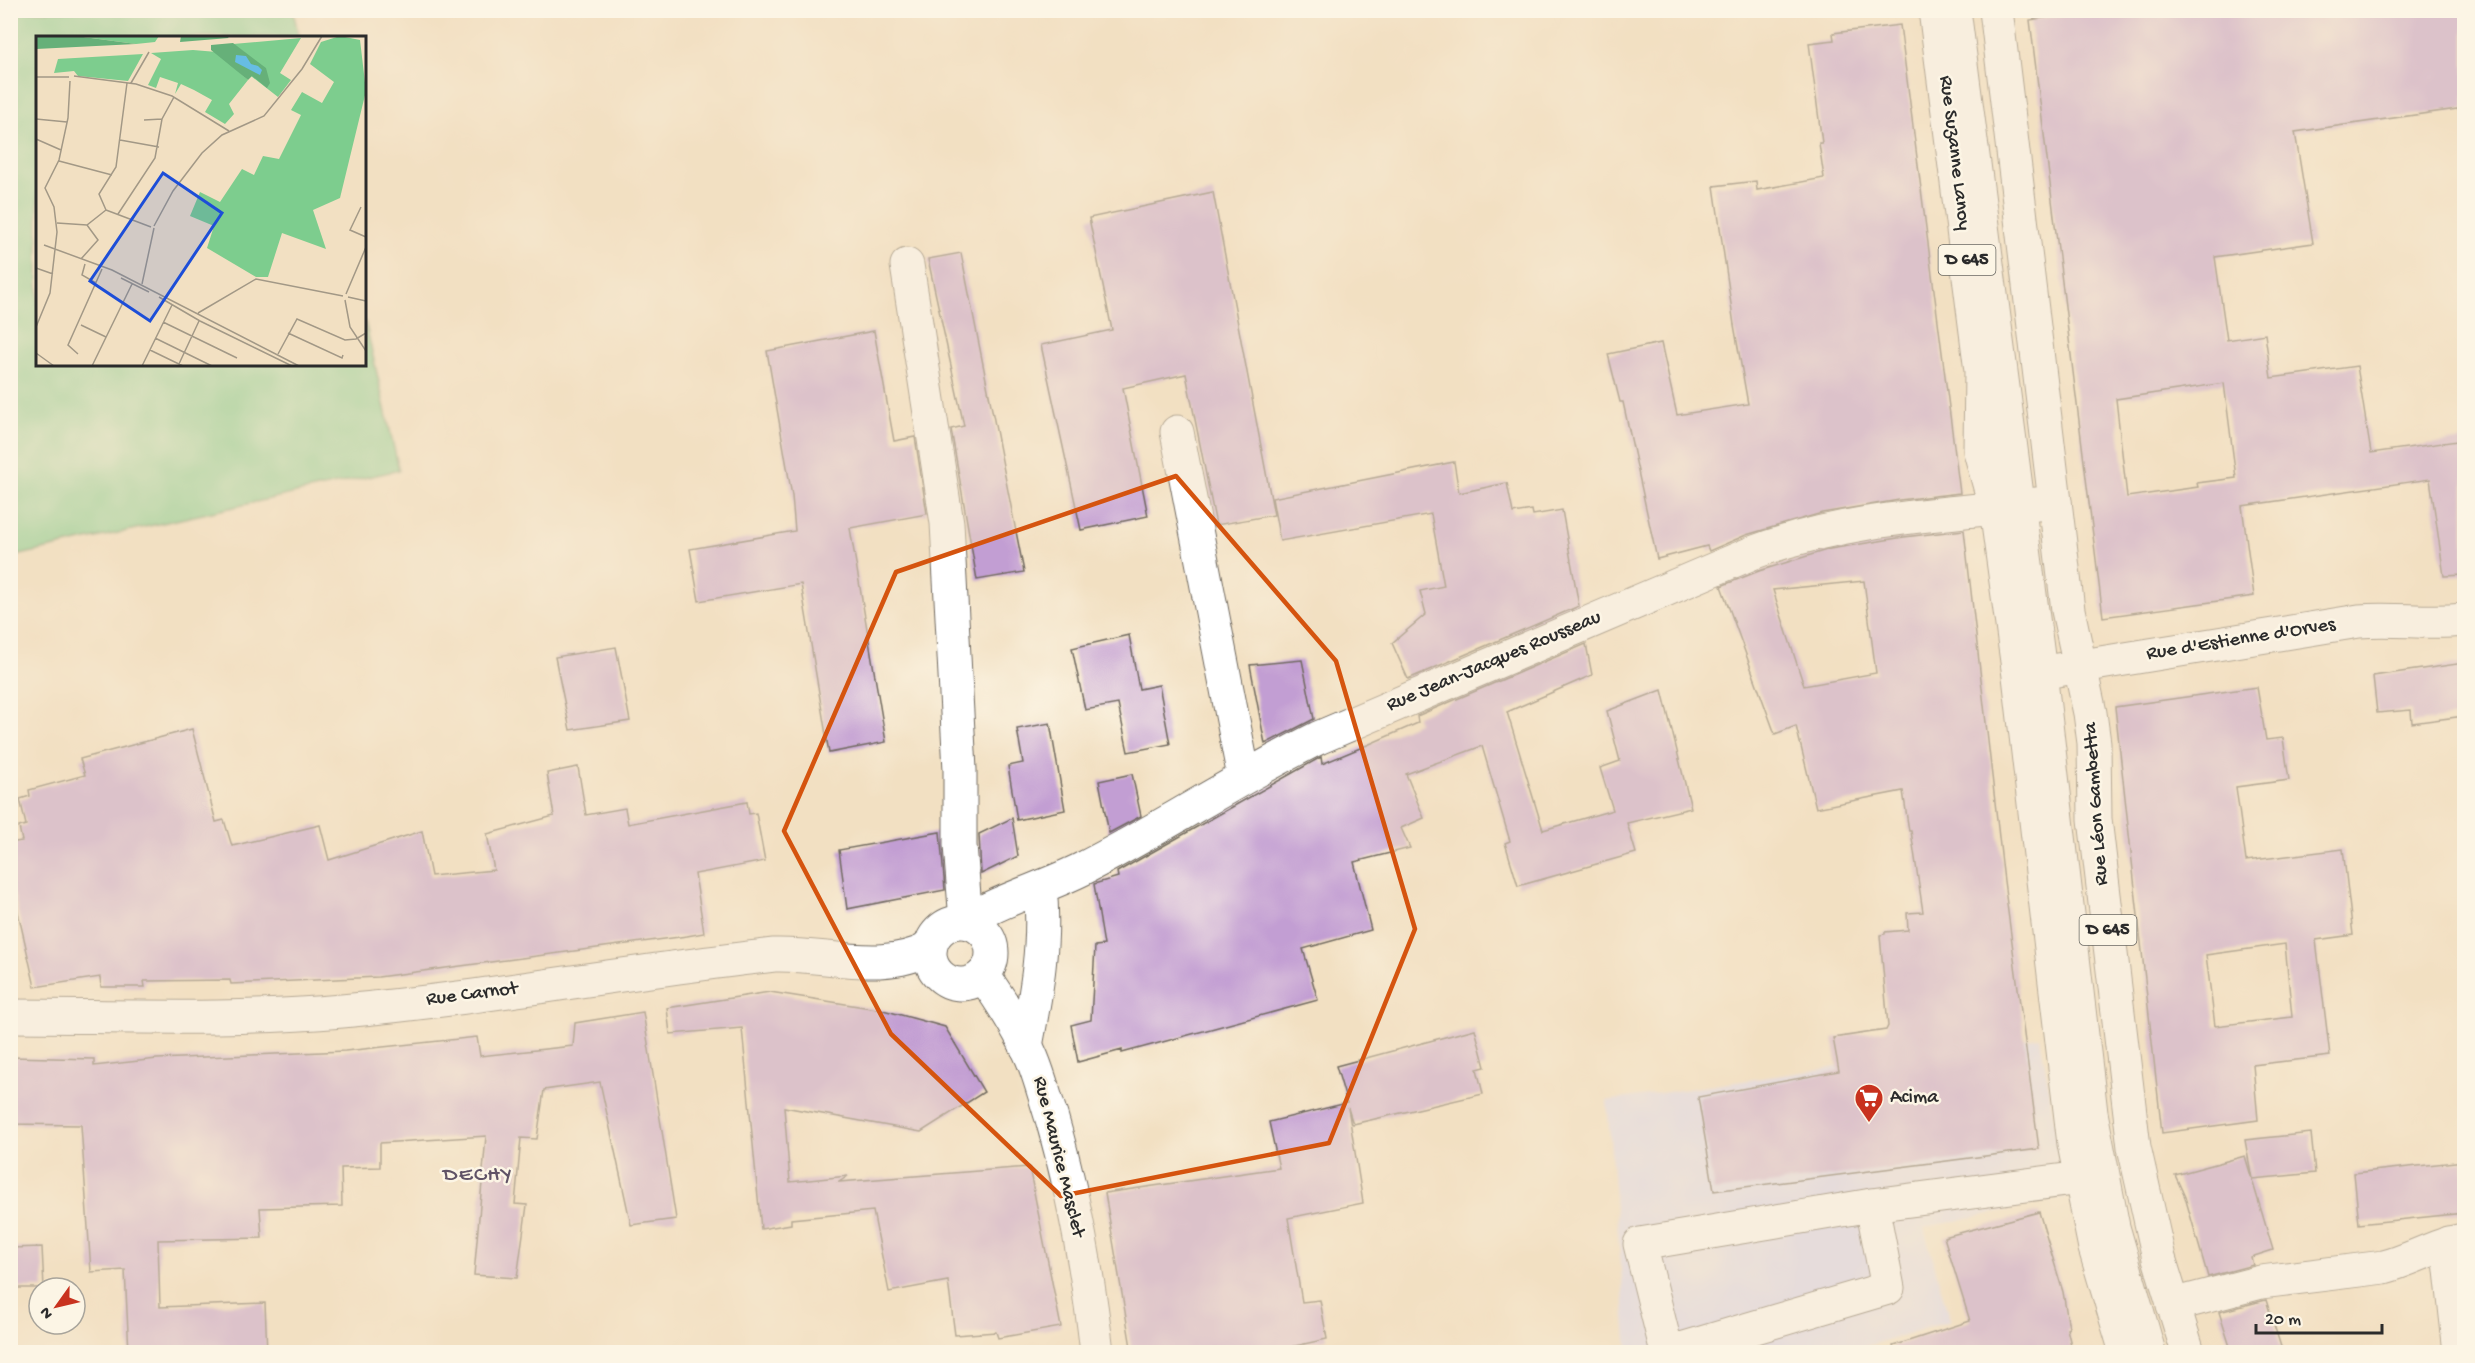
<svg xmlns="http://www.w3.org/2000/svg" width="2475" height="1363" viewBox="0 0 2475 1363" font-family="'Gochi Hand',sans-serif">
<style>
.built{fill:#d7d7f8}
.green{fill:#7dcd8e;stroke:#547c5c;stroke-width:1.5}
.building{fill:#c29ed3;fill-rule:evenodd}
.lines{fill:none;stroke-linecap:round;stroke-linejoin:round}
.minor-casing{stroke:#716a60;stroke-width:35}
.major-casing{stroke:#716a60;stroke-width:35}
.minor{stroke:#fff;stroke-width:33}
.major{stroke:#fff;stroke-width:33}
.marked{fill:none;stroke:#d5540f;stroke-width:4.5;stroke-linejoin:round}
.labels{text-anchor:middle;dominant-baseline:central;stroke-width:5;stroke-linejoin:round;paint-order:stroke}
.shield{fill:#fcf5e5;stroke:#6a6863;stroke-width:1.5}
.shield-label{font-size:18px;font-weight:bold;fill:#2b2b2b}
.street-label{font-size:20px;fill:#2b2b2b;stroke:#fcf5e5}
.poi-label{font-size:20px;fill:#2b2b2b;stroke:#fcf5e5;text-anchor:start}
.quarter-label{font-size:22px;letter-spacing:1.5px;fill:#605366;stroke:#fcf5e5}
.inset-road{fill:none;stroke:#a29886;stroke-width:1.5}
.view{fill:#1d4ed8;fill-opacity:0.15;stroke:#1d4ed8;stroke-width:3}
.inset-edge{fill:none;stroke:#2b2b2b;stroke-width:3}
</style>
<rect width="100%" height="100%" fill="#fcf5e5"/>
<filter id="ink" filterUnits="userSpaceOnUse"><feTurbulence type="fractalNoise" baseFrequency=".0167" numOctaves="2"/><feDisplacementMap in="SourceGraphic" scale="12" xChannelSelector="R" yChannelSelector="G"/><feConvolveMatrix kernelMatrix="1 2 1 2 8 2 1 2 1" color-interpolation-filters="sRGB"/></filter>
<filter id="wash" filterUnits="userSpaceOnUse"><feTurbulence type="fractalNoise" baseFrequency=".008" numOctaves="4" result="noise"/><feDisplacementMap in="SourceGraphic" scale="24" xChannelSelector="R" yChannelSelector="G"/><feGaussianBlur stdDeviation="1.35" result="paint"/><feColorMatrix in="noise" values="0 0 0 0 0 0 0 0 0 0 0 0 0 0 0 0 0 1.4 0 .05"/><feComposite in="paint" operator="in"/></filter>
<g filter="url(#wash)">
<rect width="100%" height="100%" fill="#f2e0c2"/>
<path class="built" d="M2040,1037l27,160 -143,31 26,93 -103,31h-219l-21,-251z"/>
<path class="green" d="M10,11h283l6,26 -261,1v326h326l1,-43 34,149 -388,87z"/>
<g id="blocks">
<g class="building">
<path d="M2091,10h373v98l-169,24 18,111 -98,14 12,83 38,-6 6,44 86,-12 14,87 93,-13v135l-20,1 -14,-97 -188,27 12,90 -151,21 -73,-597zM2224,383l12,95 -39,5 1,4 -71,10 -11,-98z"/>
<path d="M1900,25l60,468 -61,7 -77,13 -76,22 -37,16 -2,-5 -50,13 -34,-157h-3l-12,-48 53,-11 16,72 71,-11 -14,-79 -20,-139 42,-5 1,9 67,-12 -5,-35h3l-13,-100 25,-3 -1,-7z"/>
<path d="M1213,192l61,323 -58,10 -30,-151 -63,14 25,128 -67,14 -40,-185 71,-15 -23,-112z"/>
<path d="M961,253l63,319 -47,8 -26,-151 13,-3 -36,-167z"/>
<path d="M874,331l20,110 21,-4 12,77 -77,14 36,214 -57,11 -28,-169 -102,17 -9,-52 105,-18 -3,-35 -25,-145z"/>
<path d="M1454,462l5,31 48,-10 6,30 19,-3 1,5 29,-5 17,96 -171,73 -16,-36 34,-29 -6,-23 24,-5 -13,-72 -151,27 -8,-43z"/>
<path d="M1964,530l40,351 35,268 -325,42 -16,-94 141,-26 -6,-33 53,-8 2,-4 -8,-91 5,-1v-2l23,-2 -1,-17 16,-1 -12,-81h-2l-6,-40 -87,17 -20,-82 -21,8 -54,-148 38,-15 71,-22 74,-12zM1864,581l12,92 -72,13 -31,-96z"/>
<path d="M1129,635l10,54 20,-4 11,59 -42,8 -10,-48 -33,6 -13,-62z"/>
<path d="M1586,644l6,31 -85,37 36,118 70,-20 -13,-42 20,-7 -13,-50 55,-21 29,118 -64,15 9,30 -118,33 -13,-43 5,-2 -28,-95 -76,28 18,44 -23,10 9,20 -56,14 17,68 -68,19 15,51 -196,53v-3l-44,12 -7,-37 20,-5 4,-74 9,-1 -10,-61 24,-7 -1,-5 204,-115 1,7 43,-18 53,-23 -1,-7z"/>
<path d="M616,647l14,74 -60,9 -15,-73z"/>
<path d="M1302,660l12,59 -49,25 -15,-79z"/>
<path d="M2464,663v53l-52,7 -1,-13 -34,3 -4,-37z"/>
<path d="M2257,687l9,53 17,-2 6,42 -53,7 10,74 97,-12 10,86 -37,5 14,116 -77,9 5,55 -96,13 -47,-426zM2285,944l7,73 -77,9 -9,-71z"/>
<path d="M1050,723l15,87 -48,10 -9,-54 15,-3 -6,-34z"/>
<path d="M192,729l24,93 8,-2 8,26 88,-21 9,35 93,-29 9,45 63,-6 -7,-36 67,-18 -7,-43 31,-6 8,48 39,-7 3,16 119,-22 2,12 7,-1 9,48 -70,13 9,59 -17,3 -309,41 -147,7 -1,-4 -86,1 1,6h-44l-1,-10 -65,10 -25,-110v-34l12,-2 -3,-14 7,-2 -6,-26 10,-3 -1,-6 56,-15 -5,-16z"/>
<path d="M1132,774l9,42 -32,17 -10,-52z"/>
<path d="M1012,818l6,38 -37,18 -2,-40z"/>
<path d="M940,832l5,58 -98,19 -8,-59z"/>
<path d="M770,992l113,18 62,17 39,65 -63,40 -137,-25 6,75 58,-6 -9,6 190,-15 32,160 -63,11 -2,-6 -41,3 -7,-54 -59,11 -16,-81 -82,8v5l-30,5 -19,-201 -72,6 -3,-26z"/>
<path d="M643,1012l33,207 -45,6 -31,-143 -56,8 -7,49 -16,-1 -6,66 12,1 -10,73 -43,-3 12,-139 -106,7v24l-39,1 1,38 -82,2 2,30 -104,2 2,67 105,-4 2,50h-138l-4,-83 -34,2 -10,-147 -71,-1v-67l84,2v7l63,-7 188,-8 132,-14 3,19 93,-10 2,-23z"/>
<path d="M1475,1029l10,38 -8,2 6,25 -130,30 -5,-16 15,95 -75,15 14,84 18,-2 7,39 -64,14h-131l-27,-160 174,-25 -10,-46 78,-19 -11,-37z"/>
<path d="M2311,1133l4,40 -63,6 -7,-39z"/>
<path d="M2245,1156l28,94 -22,7 2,8 -45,12 -23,-80 -10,-22z"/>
<path d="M2464,1161v52l-105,11 -5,-51z"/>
<path d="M2039,1212l24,80 6,36 -2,1 6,24h-178l-2,-7 77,-25 -26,-84z"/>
<path d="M42,1247l2,41h-34v-40z"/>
<path d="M2266,1300l17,53h-51l-13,-41z"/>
</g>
</g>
</g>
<g filter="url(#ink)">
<use href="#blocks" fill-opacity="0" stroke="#716a60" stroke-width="1.5"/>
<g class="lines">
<g class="minor-casing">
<g id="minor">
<path d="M1954,10l86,662 51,441 22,114 36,125"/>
<path d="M907,265l40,258 13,247v75l6,76c36,-22 78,-33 116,-52 81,-41 155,-91 236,-131l434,-185c96,-37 202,-39 303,-51"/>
<path d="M1177,432l67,345"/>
<path d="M2051,671l308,-50c36,-3 70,3 105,-1"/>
<circle cx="961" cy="953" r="31"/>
<path d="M983,975c18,26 36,53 49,83 8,19 13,40 20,61 22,76 36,155 45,233"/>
<path d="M10,1016c110,0 222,5 332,-5 144,-13 288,-40 432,-56 52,-2 108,19 156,-7"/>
<path d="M1026,1046c10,-52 20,-105 14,-158"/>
<path d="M2448,1243l12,109"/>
<path d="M2173,1305l88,-23 123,-15c28,-7 52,-23 80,-27"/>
<path d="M1667,1352l-27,-108 232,-39 209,-27"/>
<path d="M1671,1352l217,-64 -16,-83"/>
</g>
</g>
<g class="major-casing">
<g id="major">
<path d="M1935,10l46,361 -1,80 16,58 23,167 55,468 21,104 31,104"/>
<path d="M1996,10l72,600 22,103 4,30 1,76 39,328 25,111 29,94"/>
</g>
</g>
<use href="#minor" class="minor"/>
<use href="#major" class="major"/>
</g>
</g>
<path d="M0 0H2475V1363H0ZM1176,476l160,185 79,268 -86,214 -268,53 -170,-162 -107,-203 112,-259z" fill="#f2e0c2" fill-opacity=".55" fill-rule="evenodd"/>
<path class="marked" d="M1176,476l160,185 79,268 -86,214 -268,53 -170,-162 -107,-203 112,-259z"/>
<defs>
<g id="supermarket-pin" transform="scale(1.5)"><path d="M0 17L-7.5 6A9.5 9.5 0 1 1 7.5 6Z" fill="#c8321e" stroke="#fcf5e5"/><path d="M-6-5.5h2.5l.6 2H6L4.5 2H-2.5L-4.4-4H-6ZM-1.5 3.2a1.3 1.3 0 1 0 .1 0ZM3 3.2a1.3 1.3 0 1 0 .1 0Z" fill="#fff"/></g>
</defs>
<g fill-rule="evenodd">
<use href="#supermarket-pin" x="1869" y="1098"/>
</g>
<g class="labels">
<g class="shield">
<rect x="1938.5" y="245" width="57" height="30" rx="4.5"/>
<rect x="2079.5" y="915" width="57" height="30" rx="4.5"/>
</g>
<g class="shield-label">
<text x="1967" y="260">D 645</text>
<text x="2108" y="930">D 645</text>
</g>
<g class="street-label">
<text transform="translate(1954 153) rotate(83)">Rue Suzanne Lanoy</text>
<text transform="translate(2241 640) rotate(-9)">Rue d'Estienne d'Orves</text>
<text transform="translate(1494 662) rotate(-23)">Rue Jean-Jacques Rousseau</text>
<text transform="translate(2097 804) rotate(-94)">Rue Léon Gambetta</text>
<text transform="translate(472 995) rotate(-7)">Rue Carnot</text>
<text transform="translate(1058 1157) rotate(76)">Rue Maurice Masclet</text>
</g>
<g class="poi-label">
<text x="1890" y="1098">Acima</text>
</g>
<g class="quarter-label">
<text x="478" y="1176">DECHY</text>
</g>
</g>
<g transform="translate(36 36)">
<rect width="330" height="330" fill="#f2e0c2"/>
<path d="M40,0h83l-4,6 -19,2zM304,0l20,4 6,51 -26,107 -27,12 13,39 -44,-16 -14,44h-12l-49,-29 7,-22 -24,-10 10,-24 20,10 22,-33 12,6 9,-19 16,3 22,-44 -10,-5 11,-18 20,11 12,-21 -24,-18 11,-22zM265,2l-21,35 11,7 -13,17 -27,-21 -7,-24 -11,-8zM157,14l24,2 31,28 -19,24 5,10 -9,10 -20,-12 7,-12 -18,-10 -13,-6 -6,10 3,-11 -18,-6 -4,11 -8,-3 13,-26 -10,-6zM107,18l-15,27 -50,-5 -4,-5 -20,2 4,-14z" fill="#7dcd8e"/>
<path d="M0,0h40l60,8 -100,5zM145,0h45l3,2 -49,4zM197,7l33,25 4,15 -3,5 -15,-12 -4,4 -37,-30v-5z" fill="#66b079"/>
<path d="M200,19l10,1 5,8 7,2 4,4 -2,5 -25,-13z" fill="#67bde4"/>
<path class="inset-road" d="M38,40l62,8 36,12 57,35M0,41h33M95,47l18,-31M0,83l31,3M108,84l18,-1M0,103l25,11M84,104l39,7M23,125l53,14M325,171l-11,23 16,7M70,174l-7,-16 17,-27 11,-84M70,174l45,17M82,178l37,-56 7,-39 12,-22M21,187l30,2 19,-15M118,190l19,-35 29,-38 20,-18 42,-19 38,-47 20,-33M8,209l68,25 187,96M45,223l17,-19 -11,-15M49,228l-3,11 14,8M0,232l17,6M85,242l28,14M106,248l12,-56M310,258l20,-47M123,261l41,24M312,261l18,4M309,264l5,27 16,24M162,277l58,-34 87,17M164,285l92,45M127,286l74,36M45,289l25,12M0,291l14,-34 7,-61 -3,-25 -9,-19 14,-28 9,-42 2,-37M252,297l54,25 1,-3M119,302l57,28M114,314l33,16M0,317l18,13M42,318l-10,-9 34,-76M242,318l19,-35 48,21 11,-1 10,-6M56,330l40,-82M106,330l30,-61M142,330l21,-45"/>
<path class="view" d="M127,137l59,40 -72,108 -60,-40z"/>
<rect width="330" height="330" class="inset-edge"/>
</g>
<rect width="2475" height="1363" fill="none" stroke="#fcf5e5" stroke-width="36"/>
<g transform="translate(57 1306) rotate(236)"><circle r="28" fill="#fcf5e5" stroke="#a8a49b" stroke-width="1.5"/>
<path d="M0-4.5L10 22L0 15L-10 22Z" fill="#c8321e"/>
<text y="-9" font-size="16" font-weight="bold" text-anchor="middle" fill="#2b2b2b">N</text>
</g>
<path d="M2256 1324v9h126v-9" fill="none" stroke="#2b2b2b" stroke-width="3"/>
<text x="2265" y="1324" font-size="18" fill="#2b2b2b" stroke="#fcf5e5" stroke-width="4.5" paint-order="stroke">20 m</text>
</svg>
